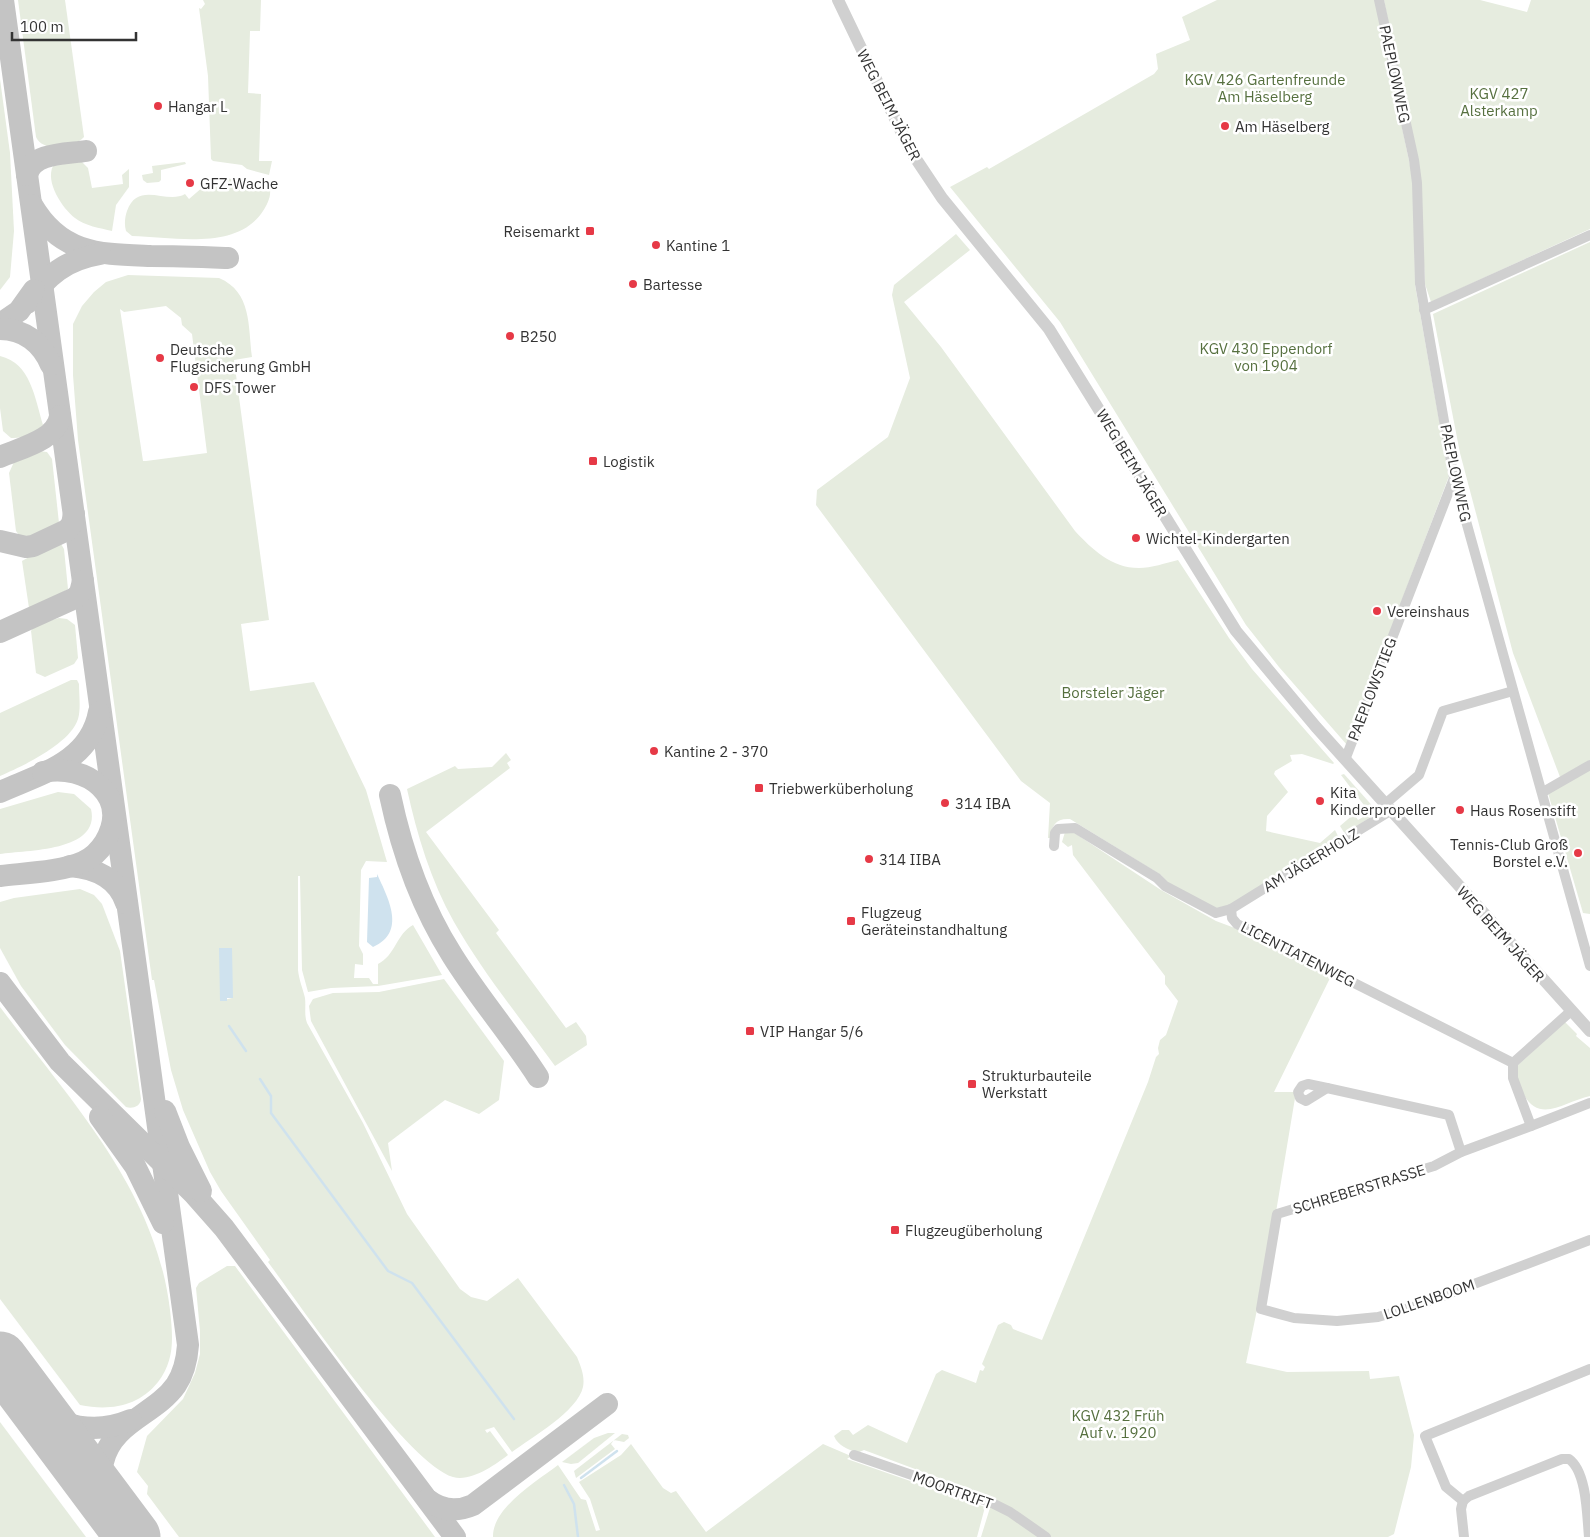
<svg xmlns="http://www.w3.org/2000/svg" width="1590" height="1537" viewBox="0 0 1590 1537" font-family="'IBM Plex Sans',sans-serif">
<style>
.green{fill:#e6ecdf;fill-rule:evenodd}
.water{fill:#cfe2ee}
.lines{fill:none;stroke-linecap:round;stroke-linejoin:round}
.stream{stroke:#cfe2ee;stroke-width:2.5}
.taxiway{stroke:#c4c4c4;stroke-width:22}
.runway{stroke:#c4c4c4;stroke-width:55}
.minor{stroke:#d0d0d0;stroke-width:10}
.tertiary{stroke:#d0d0d0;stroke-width:12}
.poi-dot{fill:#e63946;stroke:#fff;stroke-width:2}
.labels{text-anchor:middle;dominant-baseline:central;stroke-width:5;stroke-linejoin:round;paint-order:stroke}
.street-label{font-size:15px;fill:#333;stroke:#fff}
.park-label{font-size:15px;fill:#56703f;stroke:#fff}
.poi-label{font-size:15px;fill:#333;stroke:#fff;text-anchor:start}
</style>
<rect width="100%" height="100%" fill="#fff"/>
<g class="green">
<path d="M18,0h47l19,137c-10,11 -41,16 -48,0z"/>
<path d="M203,0h58l-1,31h-10l-2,62 13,1 -2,67h13l-3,14 -22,-6 -5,-4 -29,-4 -2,-2 -3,-83 -9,-68 2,1 4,-5z"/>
<path d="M1217,0h158l39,184 1,101 34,191 -102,269 -68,-78 -33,-42 -186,-303 -110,-135 37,-20 2,2 165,-95 4,-5 -2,-15 34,-14 -8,-23z"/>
<path d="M1384,0h96l47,12 4,-12h59v229l-159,73 -6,-18 -5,-102z"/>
<path d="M0,79l10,74 4,78 -4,46 -10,13z"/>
<path d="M81,161l7,7 4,20 31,-4 -1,-9 7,-6v18l-13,18 -4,26c-12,-3 -27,-5 -37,-13 -13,-10 -30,-36 -22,-52z"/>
<path d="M185,162l1,2 -25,6v10l-2,2 -12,1 -4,-3 -1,-5 11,-2 -1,-7z"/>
<path d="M224,177l46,13c1,7 -3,15 -7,21 -26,40 -89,26 -131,25l-6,-5c-2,-7 -1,-14 1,-20 11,-31 40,-6 58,-17l4,5 22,-19z"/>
<path d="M956,234l14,16 -66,52 37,45 134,184c17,18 36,37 64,37 12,0 27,-5 39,-8l51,78 23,31 82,94 -1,1 -31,-10 -12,1 2,6 -17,10 -1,3 14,18 -21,24 -1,15 54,12 15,-13 4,8 -121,74 -46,-25 -11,-12 -91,-56c-14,-1 -18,6 -20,19h-2l2,-35 -29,-22 -205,-276 1,-15 71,-53 22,-59 -18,-83 2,-10z"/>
<path d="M1590,242v518l-30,17 -47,-124 -53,-200 -27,-139z"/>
<path d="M128,275l91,3c33,14 29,48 33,79l-18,3 35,260 -28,4 9,67 64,-9 52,108 21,72 -21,-1 -5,9 -2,76 4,8v11l-8,-1 -1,14h15l4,6h5v-20c17,-8 19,-31 35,-39l29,50 -64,11 -47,2 -23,4 -6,-22 -2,-94h-2v94c1,10 5,19 7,28 1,9 -1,17 2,25l56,100 44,91 53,75 11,8 16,4 31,-23 59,79c4,10 8,19 6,30 -5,24 -52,51 -71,65l-18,-25 -9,3 2,3 3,-2 18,24c-13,10 -37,27 -55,22 -46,-14 -152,-171 -185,-215l2,-2 -49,-69 -11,-19 -27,-62 -12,-40 -17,-90h-2l-74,-540 -5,-65v-51l9,-18 12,-14 12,-10zM166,306l15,12 1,7 10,9 15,119 -61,8h-3l-23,-152 4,3zM232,948v50l-12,3z"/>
<path d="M0,356c31,7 35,43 43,69 -5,8 -22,14 -32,13l-8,-7 -3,-23z"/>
<path d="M39,451l8,1 5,7 7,64 -4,5 -28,13 -5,-2 -6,-8 -7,-58 5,-11z"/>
<path d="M52,544h9l3,5 4,40 -34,20 -5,-1 -7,-47z"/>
<path d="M59,618l8,1 8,6 3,33 -4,6 -29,13 -9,-4 -5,-42 4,-6z"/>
<path d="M71,680h6l2,4c0,11 2,25 -1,35 -8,25 -55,47 -78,57v-63z"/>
<path d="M506,753l5,7 -4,3 3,5 -84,64 73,98 -3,3 70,95 10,-6 10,14 1,9 -32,21c-34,-47 -72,-93 -101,-144 -23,-41 -37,-87 -47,-133l48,-23 3,3 34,-2z"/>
<path d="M1590,769v145l-7,-1 -35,-120z"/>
<path d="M1344,774l32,36 -4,6 -27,18 -5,-8 14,-12 4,6 12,-7 -29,-38z"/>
<path d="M58,792l16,2 17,15c10,43 -65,41 -91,45v-45z"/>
<path d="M1070,830l91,60 55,31 32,12 83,43 -57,116h22l-25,150 -25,121 41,9 82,-1 1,8 29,-3 15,59 -3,32 -17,67 -6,3h-407l12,-39 -129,-48 -7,3c-9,-4 -19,-7 -23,-17l8,-6h7l4,5 15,-10 39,18 29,-69 6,-4 34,13 4,-13 3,1 2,-4 -3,-3 16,-39 6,-3 7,3 2,4 29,11 106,-258 8,-25 3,-3 -1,-6 2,-8 6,-5 12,-34 -13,-17v-8l-92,-121 -1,-10 -4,2 -6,-5 3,-10z"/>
<path d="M80,889l14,6 8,9 18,47 21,148c-1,8 -9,10 -15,8l-61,-62 -44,-59 -21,-38v-46l14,-4z"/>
<path d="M444,979l60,82 -5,39 -20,14 -34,-14 -57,43 4,28 -81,-150 -2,-15 4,-7 20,-6 46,-1z"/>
<path d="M0,1007c70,93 156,183 170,303 3,27 5,50 -12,72 -20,25 -49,29 -78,23l-80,-106z"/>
<path d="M1565,1022l12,12 -1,2 14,12v48c-24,5 -50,28 -66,-1 -5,-9 -8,-20 -6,-30z"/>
<path d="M227,1266h8l200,271h-256l-32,-43 1,-8 -11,-14 10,-36 36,-37 12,-26 5,-19v-23l-4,-43 3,-5z"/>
<path d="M0,1422l86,115h-86z"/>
<path d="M608,1433h7l-37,30 -7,1 -9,-2 32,-24z"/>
<path d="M622,1434l6,1 1,3 -5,4 -10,-2 -3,4 4,5 -39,29 -2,-7z"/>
<path d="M631,1444l32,44 8,5 5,-2 30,41 117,-88 28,12 -4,3 138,48 -8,30h-484c-1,-29 44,-56 65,-72l23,34 5,1 10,31 4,-1 -10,-31 -11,-17 42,-27z"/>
</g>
<g class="water">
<path d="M377,874c11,24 30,58 -4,73l-6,-5 2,-64 8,-1z"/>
<path d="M219,948h13l1,50h-6v3h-7z"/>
</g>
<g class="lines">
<g class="stream">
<path d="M229,1026l17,25"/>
<path d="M260,1079l11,17v17l117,158 24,12 102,136"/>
<path d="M581,1478l36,-27"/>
<path d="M564,1485l10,19 4,33"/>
</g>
<g class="taxiway">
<path d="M3,0l185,1345c-1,14 -4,28 -12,40 -21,30 -64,37 -73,77 -4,15 0,31 7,44"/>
<path d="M27,175c5,-23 40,-21 59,-24"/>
<path d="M32,205c29,50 69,49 119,51 26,0 51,1 77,2"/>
<path d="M27,303c21,-28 38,-43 73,-49"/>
<path d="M0,324l19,-13 15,-21"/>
<path d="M0,329c24,0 42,14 51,36"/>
<path d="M0,457c20,-9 57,-17 60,-41"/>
<path d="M0,541l26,6 7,-1 34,-16 5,-6 2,-10"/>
<path d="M0,632l75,-34 5,-5 3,-12"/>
<path d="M0,792c40,-18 90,-30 99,-80"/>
<path d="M390,795c12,57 31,111 62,160 26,42 59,80 86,122"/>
<path d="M70,866c24,2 48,12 56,37"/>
<path d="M0,876c25,-3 61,-4 83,-14 9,-4 17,-12 22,-20 27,-46 -19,-79 -62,-70"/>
<path d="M0,983l60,79 134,132 30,34 231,309"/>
<path d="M165,1111l14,36 22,44"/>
<path d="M100,1117l35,49 28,57"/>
<path d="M34,1405c29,23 61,30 97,15"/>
<path d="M428,1500c14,11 29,12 45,5l134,-101"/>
</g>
<path class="runway" d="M0,1359l133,178"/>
<g class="minor">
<path d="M1379,0l35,160 3,23 3,101 34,194 136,488"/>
<path d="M1424,310l166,-75"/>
<path d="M1345,760l109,-282"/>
<path d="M1543,792l47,-27"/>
<path d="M1385,804l34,-29 24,-64 70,-20"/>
<path d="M1054,846l1,-13 3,-4 17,-1 82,50 8,8 51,27 15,-4 159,-98"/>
<path d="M1231,909l1,9 5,6 276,139"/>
<path d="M1571,1011l-58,52v15l18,48 59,-23"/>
<path d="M1308,1084l19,4 -21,13 -6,-3 -2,-6 4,-6z"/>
<path d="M1327,1088l122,27 12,37"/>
<path d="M1531,1126l-70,26 -27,14 -157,48 -16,95 33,9 43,3 41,-4 38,-11 174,-66"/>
<path d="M854,1455l136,47 20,10 36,25"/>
<path d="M1463,1501l-17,-14 -21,-51 165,-67"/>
<path d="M1463,1501l6,-5 93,-37h7c18,13 18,57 20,78"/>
<path d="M1463,1501l-2,8 3,28"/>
</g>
<path class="tertiary" d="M838,0l72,150 32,48 107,131 187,302 80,96 274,304"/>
</g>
<g class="poi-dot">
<circle cx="158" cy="106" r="5"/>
<circle cx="1225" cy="126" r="5"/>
<circle cx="190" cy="183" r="5"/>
<rect x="585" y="226" width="10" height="10" rx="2.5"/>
<circle cx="656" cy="245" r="5"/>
<circle cx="633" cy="284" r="5"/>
<circle cx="510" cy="336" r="5"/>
<circle cx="160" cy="358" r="5"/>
<circle cx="194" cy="387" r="5"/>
<rect x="588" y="456" width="10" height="10" rx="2.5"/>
<circle cx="1136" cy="538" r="5"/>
<circle cx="1377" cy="611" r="5"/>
<circle cx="654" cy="751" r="5"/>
<rect x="754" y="783" width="10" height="10" rx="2.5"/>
<circle cx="1320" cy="801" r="5"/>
<circle cx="945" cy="803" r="5"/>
<circle cx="1460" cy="810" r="5"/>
<circle cx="1578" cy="853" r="5"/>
<circle cx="869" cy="859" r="5"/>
<rect x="846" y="916" width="10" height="10" rx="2.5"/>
<rect x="745" y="1026" width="10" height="10" rx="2.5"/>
<rect x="967" y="1079" width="10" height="10" rx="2.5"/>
<rect x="890" y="1225" width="10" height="10" rx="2.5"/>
</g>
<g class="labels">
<g class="street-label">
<text transform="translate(1395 74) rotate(78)">PAEPLOWWEG</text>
<text transform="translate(889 105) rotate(63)">WEG BEIM JÄGER</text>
<text transform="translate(1132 463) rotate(59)">WEG BEIM JÄGER</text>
<text transform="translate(1456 473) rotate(78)">PAEPLOWWEG</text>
<text transform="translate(1372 689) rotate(-69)">PAEPLOWSTIEG</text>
<text transform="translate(1311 860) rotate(-31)">AM JÄGERHOLZ</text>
<text transform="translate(1501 934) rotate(48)">WEG BEIM JÄGER</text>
<text transform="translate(1298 954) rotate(27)">LICENTIATENWEG</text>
<text transform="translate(1359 1189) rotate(-17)">SCHREBERSTRASSE</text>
<text transform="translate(1429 1299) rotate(-19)">LOLLENBOOM</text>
<text transform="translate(953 1490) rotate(20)">MOORTRIFT</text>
</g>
<g class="park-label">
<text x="1265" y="79">KGV 426 Gartenfreunde<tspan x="1265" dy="17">Am Häselberg</tspan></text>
<text x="1499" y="93">KGV 427<tspan x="1499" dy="17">Alsterkamp</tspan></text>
<text x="1266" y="348">KGV 430 Eppendorf<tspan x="1266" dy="17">von 1904</tspan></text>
<text x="1113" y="692">Borsteler Jäger</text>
<text x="1118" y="1415">KGV 432 Früh<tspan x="1118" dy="17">Auf v. 1920</tspan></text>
</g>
<g class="poi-label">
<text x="168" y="106">Hangar L</text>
<text x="1235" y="126">Am Häselberg</text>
<text x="200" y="183">GFZ-Wache</text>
<text x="580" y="231" text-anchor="end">Reisemarkt</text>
<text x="666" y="245">Kantine 1</text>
<text x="643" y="284">Bartesse</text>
<text x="520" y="336">B250</text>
<text x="170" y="349">Deutsche<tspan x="170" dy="17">Flugsicherung GmbH</tspan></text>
<text x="204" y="387">DFS Tower</text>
<text x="603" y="461">Logistik</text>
<text x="1146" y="538">Wichtel-Kindergarten</text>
<text x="1387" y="611">Vereinshaus</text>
<text x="664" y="751">Kantine 2 - 370</text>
<text x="769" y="788">Triebwerküberholung</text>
<text x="1330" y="792">Kita<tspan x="1330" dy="17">Kinderpropeller</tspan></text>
<text x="955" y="803">314 IBA</text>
<text x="1470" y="810">Haus Rosenstift</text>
<text x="1568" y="844" text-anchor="end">Tennis-Club Groß<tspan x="1568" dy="17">Borstel e.V.</tspan></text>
<text x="879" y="859">314 IIBA</text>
<text x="861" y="912">Flugzeug<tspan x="861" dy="17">Geräteinstandhaltung</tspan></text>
<text x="760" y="1031">VIP Hangar 5/6</text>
<text x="982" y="1075">Strukturbauteile<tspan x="982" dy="17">Werkstatt</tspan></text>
<text x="905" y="1230">Flugzeugüberholung</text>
</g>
</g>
<path d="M12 32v8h124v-8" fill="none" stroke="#333333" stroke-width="2.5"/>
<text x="20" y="32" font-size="15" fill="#333333" stroke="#ffffff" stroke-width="4" paint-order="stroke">100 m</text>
</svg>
